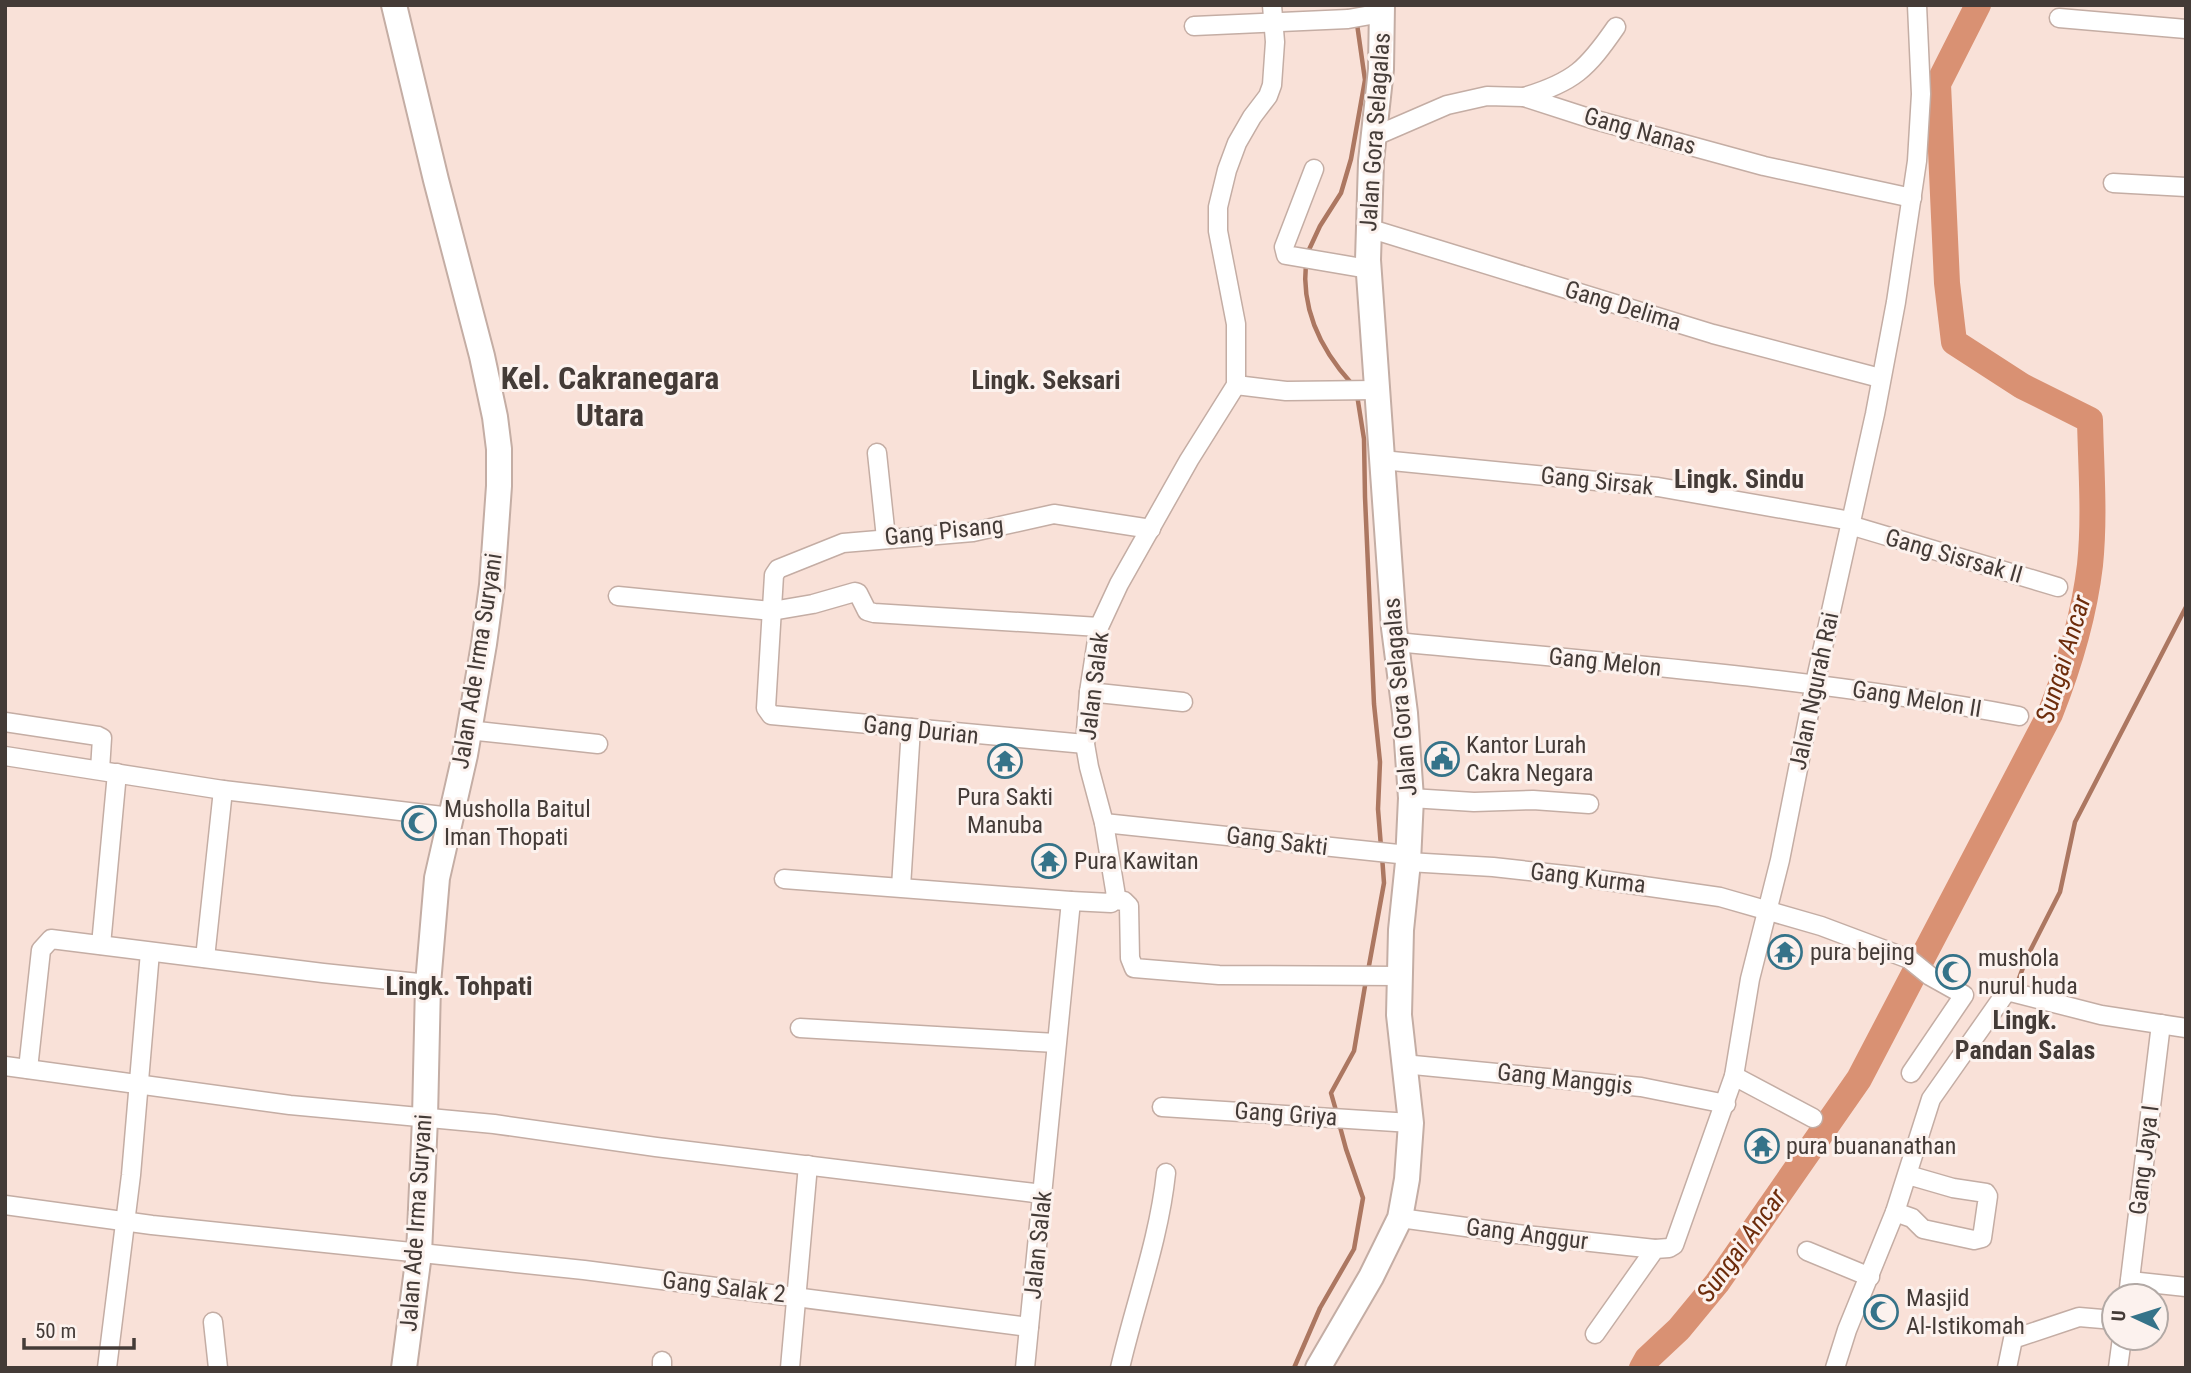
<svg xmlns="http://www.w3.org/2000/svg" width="2191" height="1373" viewBox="0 0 2191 1373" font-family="'Roboto Condensed',sans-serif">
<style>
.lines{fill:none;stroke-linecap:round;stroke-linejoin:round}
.stream{stroke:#ac7761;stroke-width:4.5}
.river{stroke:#d99173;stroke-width:26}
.street-casing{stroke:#c4ada4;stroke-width:21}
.secondary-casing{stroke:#c4ada4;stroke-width:28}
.street{stroke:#fff;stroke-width:18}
.secondary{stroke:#fff;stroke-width:24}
.labels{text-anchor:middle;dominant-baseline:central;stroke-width:6;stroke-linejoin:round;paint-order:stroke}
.street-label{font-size:24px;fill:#443b37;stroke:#fcf2ee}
.poi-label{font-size:24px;fill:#443b37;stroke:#fcf2ee;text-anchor:start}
.neighbourhood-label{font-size:26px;font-weight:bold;fill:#443b37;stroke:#fcf2ee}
.water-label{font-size:26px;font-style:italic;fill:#6d2c0b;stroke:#fcf2ee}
.district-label{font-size:32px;font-weight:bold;fill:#443b37;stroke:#fcf2ee}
</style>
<rect width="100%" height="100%" fill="#f9e1d8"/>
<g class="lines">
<g class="stream">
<path d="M1307,254l13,-28 21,-33 10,-34 14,-79 -8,-56"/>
<path d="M1306,263c-5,47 15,87 46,121"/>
<path d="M1357,395l7,44 1,58 9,207 6,58 -2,47 3,38"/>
<path d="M1368,971l16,-88 -2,-27"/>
<path d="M2015,989l12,-32 33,-65 15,-70 111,-215"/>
<path d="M1337,1114l-6,-21 23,-42 12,-71"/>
<path d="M1294,1368l26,-60 34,-59 9,-51 -17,-49 -7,-26"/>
</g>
<path class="river" d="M1642,1368l5,-9 32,-30 38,-46 142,-204 191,-365c19,-48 34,-98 40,-149 5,-48 1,-97 0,-145l-68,-34 -68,-44 -7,-59 -9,-199 40,-79"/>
<g class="street-casing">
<g id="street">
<path d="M2059,18l127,11"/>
<path d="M1194,26l154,-7 34,-6"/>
<path d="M1524,97c50,-15 63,-28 92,-70"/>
<path d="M1373,137l74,-32 40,-9 37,1 68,22 172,47 148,32"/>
<path d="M1314,169l-30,78 2,8 82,14"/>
<path d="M2113,183l73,4"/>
<path d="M1368,228l345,106 167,44"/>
<path d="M1236,385l50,6 90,-1"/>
<path d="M877,453l9,85"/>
<path d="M1382,460l276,27 193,34"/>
<path d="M1850,525l208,62"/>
<path d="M618,596l154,15 41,-7 42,-12 3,1 9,18 7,2 225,14"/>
<path d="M1396,642c208,20 417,36 623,74"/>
<path d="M1089,692l94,10"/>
<path d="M5,722l93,14 4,2 -2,32"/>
<path d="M468,730l130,14"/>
<path d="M1085,744l-314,-29 -5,-7 8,-133 4,-6 65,-26 130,-11 81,-18 97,15"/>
<path d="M5,756l218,34 228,27"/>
<path d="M1411,798l63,4 59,-2 56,4"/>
<path d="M1104,823l304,32"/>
<path d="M1408,862l85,5 81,9 146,21 101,29 88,33 21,17 34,19 -53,78"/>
<path d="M784,879l287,22"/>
<path d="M901,887l10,-159"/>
<path d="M1115,900l9,1 5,5 1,52 4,10 85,7 181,1"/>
<path d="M101,945l16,-172"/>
<path d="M205,958l18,-168"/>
<path d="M800,1028l256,15"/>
<path d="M1403,1064l238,23 85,17"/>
<path d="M5,1066l285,39 204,19 162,23 387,47"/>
<path d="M28,1069l13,-119 10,-11 272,34 105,11"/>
<path d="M1734,1076l79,42"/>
<path d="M1162,1107l249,16"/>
<path d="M5,1205l147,20 432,45 445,57"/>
<path d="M1895,1212l17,6 11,11 51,11 8,-2 6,-42 -2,-3 -33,-5 -45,-13"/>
<path d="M1400,1218l117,16 138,15"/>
<path d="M1807,1251l63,26"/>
<path d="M2130,1281l56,6"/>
<path d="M2128,1296l33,-272"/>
<path d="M213,1322l5,46"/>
<path d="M1595,1334l60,-85 14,-1 5,-3 60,-169 16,-97 30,-119 35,-177 60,-269 21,-112 21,-141 4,-67 -4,-89"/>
<path d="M107,1368l24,-193 19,-223"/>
<path d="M662,1368v-7"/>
<path d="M790,1368l18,-203"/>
<path d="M1025,1368l46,-467 40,2 5,-7 -12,-73 -15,-56 -4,-23 4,-52 10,-65 20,-43 70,-124 47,-75v-61l-18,-93v-24l9,-37 10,-27 15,-26 16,-21 4,-11 3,-43 -3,-37"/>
<path d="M1120,1368c15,-65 39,-128 46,-195"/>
<path d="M1835,1368l12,-38 48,-118 36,-113 76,-108 94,24 85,13"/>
<path d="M2007,1368l6,-29 66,-22 35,3"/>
<path d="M2118,1368l4,-30"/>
</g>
</g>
<g class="secondary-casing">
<g id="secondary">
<path d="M394,5l42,175 46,176 13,61 4,32v37l-7,99 -8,59 -19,111 -28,123 -9,106 -3,134 -6,136 -15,114"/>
<path d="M1318,1368l53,-91 29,-59 7,-39 4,-56 -12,-108 2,-85 7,-68 3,-64 -6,-85 -11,-85 -26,-368 3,-99 10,-92 1,-64"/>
</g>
</g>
<use href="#street" class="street"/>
<use href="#secondary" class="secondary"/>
</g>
<defs>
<g id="civic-ring" transform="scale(1.75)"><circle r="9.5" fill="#fcf2ee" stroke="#357389" stroke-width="1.5"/><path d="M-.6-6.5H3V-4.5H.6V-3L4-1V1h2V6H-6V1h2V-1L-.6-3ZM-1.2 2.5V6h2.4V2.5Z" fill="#357389"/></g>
<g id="temple-ring" transform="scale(1.75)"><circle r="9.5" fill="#fcf2ee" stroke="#357389" stroke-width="1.5"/><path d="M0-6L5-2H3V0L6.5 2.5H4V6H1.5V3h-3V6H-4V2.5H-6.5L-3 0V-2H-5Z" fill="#357389"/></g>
<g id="mosque-ring" transform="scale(1.75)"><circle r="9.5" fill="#fcf2ee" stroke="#357389" stroke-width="1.5"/><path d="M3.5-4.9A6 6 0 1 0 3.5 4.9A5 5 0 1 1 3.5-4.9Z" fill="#357389"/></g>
</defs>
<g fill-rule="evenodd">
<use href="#civic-ring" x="1442" y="759"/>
<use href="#temple-ring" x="1005" y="761"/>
<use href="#mosque-ring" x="419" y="823"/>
<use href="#temple-ring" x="1049" y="861"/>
<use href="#temple-ring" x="1785" y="952"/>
<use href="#mosque-ring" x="1953" y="972"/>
<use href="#temple-ring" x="1762" y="1146"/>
<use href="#mosque-ring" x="1881" y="1312"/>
</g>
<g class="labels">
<g class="street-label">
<text transform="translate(1640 131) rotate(16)">Gang Nanas</text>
<text transform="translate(1375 132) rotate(-86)">Jalan Gora Selagalas</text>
<text transform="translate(1623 306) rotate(17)">Gang Delima</text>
<text transform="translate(1597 481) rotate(6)">Gang Sirsak</text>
<text transform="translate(944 531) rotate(-6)">Gang Pisang</text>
<text transform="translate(1954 556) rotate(16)">Gang Sisrsak II</text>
<text transform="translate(477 661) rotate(-81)">Jalan Ade Irma Suryani</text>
<text transform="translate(1605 662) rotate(6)">Gang Melon</text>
<text transform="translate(1094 686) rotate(-83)">Jalan Salak</text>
<text transform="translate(1814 691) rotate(-78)">Jalan Ngurah Rai</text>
<text transform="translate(1400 697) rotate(-95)">Jalan Gora Selagalas</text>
<text transform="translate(1917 699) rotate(9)">Gang Melon II</text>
<text transform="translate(921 730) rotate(6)">Gang Durian</text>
<text transform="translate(1277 841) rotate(7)">Gang Sakti</text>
<text transform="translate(1588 878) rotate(7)">Gang Kurma</text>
<text transform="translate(1565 1079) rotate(6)">Gang Manggis</text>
<text transform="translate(1286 1114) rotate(4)">Gang Griya</text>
<text transform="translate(2144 1160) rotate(-83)">Gang Jaya I</text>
<text transform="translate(416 1223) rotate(-86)">Jalan Ade Irma Suryani</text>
<text transform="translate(1527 1234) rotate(7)">Gang Anggur</text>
<text transform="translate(1038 1245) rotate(-84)">Jalan Salak</text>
<text transform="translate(724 1287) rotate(7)">Gang Salak 2</text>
</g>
<g class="poi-label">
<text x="1466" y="745">Kantor Lurah<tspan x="1466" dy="28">Cakra Negara</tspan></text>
<text x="1005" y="797" text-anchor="middle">Pura Sakti<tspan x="1005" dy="28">Manuba</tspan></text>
<text x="444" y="809">Musholla Baitul<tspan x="444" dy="28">Iman Thopati</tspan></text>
<text x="1074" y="861">Pura Kawitan</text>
<text x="1810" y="952">pura bejing</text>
<text x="1978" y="958">mushola<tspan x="1978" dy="28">nurul huda</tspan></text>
<text x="1786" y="1146">pura buananathan</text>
<text x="1906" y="1298">Masjid<tspan x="1906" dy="28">Al-Istikomah</tspan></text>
</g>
<g class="neighbourhood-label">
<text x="1046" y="380">Lingk. Seksari</text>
<text x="1739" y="479">Lingk. Sindu</text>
<text x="459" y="986">Lingk. Tohpati</text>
<text x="2025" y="1020">Lingk.<tspan x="2025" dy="30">Pandan Salas</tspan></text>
</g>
<g class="water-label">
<text transform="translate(2063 659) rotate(-73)">Sungai Ancar</text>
<text transform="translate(1741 1245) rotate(-54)">Sungai Ancar</text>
</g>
<g class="district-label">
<text x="610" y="378">Kel. Cakranegara<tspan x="610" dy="37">Utara</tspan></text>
</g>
</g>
<rect width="2191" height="1373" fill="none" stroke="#443b37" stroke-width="14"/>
<g transform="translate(2135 1317) rotate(274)"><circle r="33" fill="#fcf2ee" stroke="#b2a9a5" stroke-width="2"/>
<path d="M0-5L12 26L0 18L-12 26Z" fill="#357389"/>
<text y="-10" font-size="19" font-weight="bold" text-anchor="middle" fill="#443b37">U</text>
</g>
<path d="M24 1338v10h110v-10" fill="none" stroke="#443b37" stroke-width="3.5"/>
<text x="35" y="1338" font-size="21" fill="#443b37" stroke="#fcf2ee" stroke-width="5" paint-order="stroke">50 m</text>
</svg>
